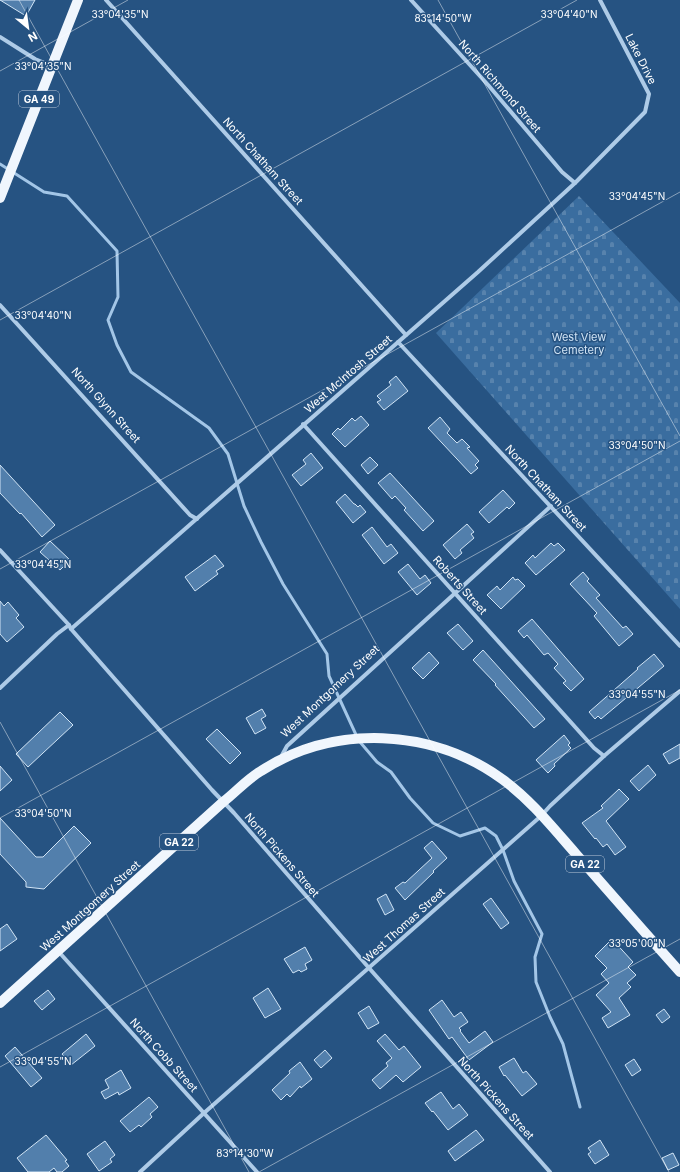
<svg xmlns="http://www.w3.org/2000/svg" width="680" height="1172" font-family="Inter,sans-serif">
  <style>
    .cemetery { fill: url(#cemetery-stones) }
    .lines { fill: none; stroke-linecap: round; stroke-linejoin: round }
    .stream { stroke: #a3c6e7; stroke-width: 3 }
    .building { fill: #527fac; stroke: #d1e4f5 }
    .minor { stroke: #aecbe7; stroke-width: 4 }
    .primary { stroke: #f0f6fd; stroke-width: 10 }
    .ticks { fill: none; stroke: #fff; stroke-width: 1; stroke-opacity: 0.45 }
    .labels { text-anchor: middle; dominant-baseline: central; stroke-width: 3; stroke-linejoin: round; paint-order: stroke }
    .shield { fill: #265382; stroke: #becbda; stroke-width: 1 }
    .shield-label { font-size: 10px; font-weight: bold; fill: #fff }
    .street-label { font-size: 11px; fill: #fff; stroke: #265382 }
    .park-label { font-size: 11px; fill: #d1e4f5; stroke: #265382 }
    .ticks-label { font-size: 10px; text-anchor: middle; fill: #fff; stroke: #265382; stroke-width: 3; stroke-linejoin: round; paint-order: stroke }
  </style>
  <defs>
    <pattern id="cemetery-stones" width="16" height="16" patternUnits="userSpaceOnUse"><rect width="16" height="16" fill="#3a6d9f"/><path d="M2 7V4a2 2 0 0 1 4 0v3zM10 15v-3a2 2 0 0 1 4 0v3z" fill="#5883ad"/></pattern>
  </defs>
  <rect width="100%" height="100%" fill="#265382"/>
  <!-- cemetery -->
  <polygon class="cemetery" points="579,196 680,303 680,609 436,333"/>
  <g class="lines">
    <!-- stream -->
    <g class="stream">
      <polyline points="0,164 44,192 67,196 117,251 118,297 108,320 117,345 131,372 209,428 228,454 244,506 261,542 283,584 327,654 329,676 357,737"/>
      <polyline points="360,742 377,762 391,772 410,798 433,823 460,836 485,828 496,836 503,850 514,881 542,934 535,957 536,982 550,1017 563,1044 580,1107"/>
    </g>
  </g>
  <!-- building -->
  <g class="building">
    <polygon points="0,0 35,0 26,16"/>
    <polygon points="396,376 408,391 384,410 377,402 381,400 377,396 391,385 389,382"/>
    <polygon points="361,416 369,425 345,447 332,434 338,428 340,430 352,418 355,421"/>
    <polygon points="440,417 450,429 447,433 457,443 462,439 470,447 467,448 479,461 475,465 478,468 471,474 428,428"/>
    <polygon points="311,453 323,468 301,486 292,475 306,464 303,460"/>
    <polygon points="370,457 378,465 368,474 361,465"/>
    <polygon points="0,465 55,525 42,537 21,513 20,514 0,493"/>
    <polygon points="390,473 434,521 423,531 404,510 406,508 395,496 392,499 378,483"/>
    <polygon points="503,490 515,503 509,509 507,507 489,523 479,512"/>
    <polygon points="345,494 354,504 355,504 358,507 360,505 366,512 353,523 336,502"/>
    <polygon points="467,524 474,532 471,534 474,538 460,550 462,553 455,559 443,545"/>
    <polygon points="372,527 387,547 391,544 398,553 384,564 362,535"/>
    <polygon points="50,541 70,560 60,570 40,552"/>
    <polygon points="551,543 554,546 558,543 565,550 536,575 525,563 533,555 535,558"/>
    <polygon points="215,555 224,566 216,571 218,574 195,591 185,577"/>
    <polygon points="408,564 420,579 425,575 431,583 417,595 398,572"/>
    <polygon points="583,572 589,579 587,581 600,595 596,598 623,628 626,626 633,634 619,646 594,616 597,613 570,584"/>
    <polygon points="513,577 515,580 518,579 525,586 501,609 487,595 497,586 500,590"/>
    <polygon points="0,601 4,606 8,602 19,615 16,618 24,627 7,642 0,634"/>
    <polygon points="532,619 584,679 571,691 563,683 566,681 554,668 558,664 548,653 544,655 527,635 524,638 518,631"/>
    <polygon points="458,624 473,641 463,650 447,633"/>
    <polygon points="483,650 545,719 534,728 495,685 496,684 473,660"/>
    <polygon points="429,652 439,663 423,679 412,668"/>
    <polygon points="654,654 664,666 601,719 598,716 595,719 589,712 638,669 637,668"/>
    <polygon points="262,709 266,716 261,719 266,728 255,734 246,718"/>
    <polygon points="60,712 73,725 28,767 16,754"/>
    <polygon points="217,729 241,753 230,764 206,739"/>
    <polygon points="564,735 570,743 568,745 571,748 554,764 555,766 548,773 536,760"/>
    <polygon points="680,744 680,758 669,764 663,754"/>
    <polygon points="648,765 656,775 639,791 630,781"/>
    <polygon points="0,766 12,780 0,791"/>
    <polygon points="619,789 629,799 606,821 626,847 615,855 607,844 603,847 596,838 595,839 582,823 603,808 601,806"/>
    <polygon points="0,818 36,857 43,857 74,826 91,843 44,889 26,887 26,882 0,854"/>
    <polygon points="432,841 447,858 433,871 434,872 405,900 395,888 403,882 405,883 432,858 424,848"/>
    <polygon points="386,894 394,910 385,915 377,899"/>
    <polygon points="491,898 509,923 501,929 483,904"/>
    <polygon points="7,924 17,939 0,951 0,929"/>
    <polygon points="612,939 633,962 628,967 636,975 627,983 631,987 619,998 630,1015 608,1028 602,1018 611,1012 596,995 609,983 601,974 607,968 595,956"/>
    <polygon points="305,947 312,960 305,964 307,969 301,972 299,970 293,973 284,959"/>
    <polygon points="268,988 281,1009 265,1018 253,998"/>
    <polygon points="48,990 55,999 42,1010 34,1001"/>
    <polygon points="442,1000 454,1017 461,1012 468,1022 459,1028 461,1030 460,1031 469,1043 485,1031 493,1042 469,1060 452,1037 449,1039 429,1010"/>
    <polygon points="369,1006 379,1023 368,1029 358,1013"/>
    <polygon points="664,1009 670,1017 662,1023 656,1015"/>
    <polygon points="86,1034 95,1046 71,1065 62,1054"/>
    <polygon points="385,1034 399,1050 404,1046 421,1067 403,1082 396,1075 380,1089 372,1080 388,1066 386,1063 392,1058 377,1041"/>
    <polygon points="15,1047 42,1078 31,1087 5,1056"/>
    <polygon points="325,1050 332,1058 321,1068 314,1060"/>
    <polygon points="514,1058 523,1073 526,1071 537,1084 522,1096 505,1075 504,1076 499,1067"/>
    <polygon points="634,1059 641,1070 632,1076 625,1065"/>
    <polygon points="300,1062 312,1079 301,1088 300,1086 290,1097 287,1094 281,1100 272,1090 290,1073 289,1071"/>
    <polygon points="121,1070 131,1088 119,1095 118,1092 105,1099 101,1092 109,1088 105,1080"/>
    <polygon points="441,1092 453,1109 459,1104 468,1115 448,1130 433,1111 432,1112 425,1103"/>
    <polygon points="149,1097 158,1107 150,1114 152,1117 141,1127 139,1125 130,1132 120,1121"/>
    <polygon points="476,1130 484,1140 455,1161 448,1151"/>
    <polygon points="46,1135 67,1160 65,1161 69,1166 62,1172 57,1172 54,1168 49,1172 28,1172 17,1158"/>
    <polygon points="600,1140 609,1155 595,1164 588,1154 591,1152 588,1148"/>
    <polygon points="105,1141 115,1155 110,1159 112,1162 99,1171 87,1154"/>
    <polygon points="673,1153 679,1165 668,1170 662,1158"/>
  </g>
  <g class="lines">
    <!-- minor -->
    <g class="minor">
      <polyline points="106,0 406,335"/>
      <polyline points="411,0 489,86 562,172 575,183"/>
      <polyline points="0,37 35,59 52,66"/>
      <polyline points="0,305 190,515 197,519"/>
      <polyline points="398,342 680,646"/>
      <polyline points="303,424 594,748 604,756"/>
      <polyline points="0,550 69,625 71,629 212,790 234,813 369,968 550,1172"/>
      <polyline points="71,629 478,272 575,183 645,112 649,94 600,0"/>
      <polyline points="0,688 57,634 69,625"/>
      <polyline points="281,757 287,746 551,506"/>
      <polyline points="58,951 257,1172"/>
      <polyline points="140,1172 204,1113 541,816 550,806 604,756 680,691"/>
    </g>
    <!-- primary -->
    <g class="primary">
      <polyline points="0,198 78,0"/>
      <path d="M0,1003L223,802C236,792 247,779 261,771C334,724 432,728 502,779C531,800 553,828 576,854C611,894 645,933 680,972"/>
    </g>
  </g>
  <!-- ticks -->
  <path class="ticks" d="M19,0L669,1172M438,0L680,436M0,71L128,0M0,320L577,0M0,569L680,192M0,722L249,1172M0,818L680,441M0,1067L680,690M259,1172L680,939"/>
  <g class="labels">
    <!-- shield labels -->
    <g class="shield">
      <rect x="19" y="91" width="40" height="16" rx="3"/>
      <rect x="160" y="834" width="38" height="16" rx="3"/>
      <rect x="566" y="856" width="38" height="16" rx="3"/>
    </g>
    <g class="shield-label">
      <text x="39" y="99">GA 49</text>
      <text x="179" y="842">GA 22</text>
      <text x="585" y="864">GA 22</text>
    </g>
    <!-- street labels -->
    <g class="street-label">
      <text transform="translate(641 59) rotate(63)">Lake Drive</text>
      <text transform="translate(500 86) rotate(49)">North Richmond Street</text>
      <text transform="translate(263 161) rotate(48)">North Chatham Street</text>
      <text transform="translate(348 374) rotate(-41)">West McIntosh Street</text>
      <text transform="translate(106 405) rotate(48)">North Glynn Street</text>
      <text transform="translate(546 488) rotate(47)">North Chatham Street</text>
      <text transform="translate(460 585) rotate(48)">Roberts Street</text>
      <text transform="translate(330 691) rotate(-43)">West Montgomery Street</text>
      <text transform="translate(282 855) rotate(49)">North Pickens Street</text>
      <text transform="translate(90 906) rotate(-42)">West Montgomery Street</text>
      <text transform="translate(404 925) rotate(-42)">West Thomas Street</text>
      <text transform="translate(164 1055) rotate(48)">North Cobb Street</text>
      <text transform="translate(496 1098) rotate(48)">North Pickens Street</text>
    </g>
    <!-- park labels -->
    <g class="park-label">
      <text x="579" y="337">West View<tspan x="579" dy="13">Cemetery</tspan></text>
    </g>
  </g>
  <g class="ticks-label">
    <text x="120" y="18">33°04'35"N</text>
    <text x="569" y="18">33°04'40"N</text>
    <text x="443" y="22">83°14'50"W</text>
    <text x="43" y="70">33°04'35"N</text>
    <text x="637" y="200">33°04'45"N</text>
    <text x="43" y="319">33°04'40"N</text>
    <text x="637" y="449">33°04'50"N</text>
    <text x="43" y="568">33°04'45"N</text>
    <text x="637" y="698">33°04'55"N</text>
    <text x="43" y="817">33°04'50"N</text>
    <text x="637" y="947">33°05'00"N</text>
    <text x="43" y="1065">33°04'55"N</text>
    <text x="245" y="1157">83°14'30"W</text>
  </g>
  <!-- north arrow -->
  <g transform="translate(28 28) rotate(151)" stroke="#265382" stroke-width="3" paint-order="stroke">
  <path d="M0-3L7 15L0 10L-7 15Z" fill="#ffffff"/>
  <text y="-6" font-size="11" font-weight="bold" text-anchor="middle" fill="#ffffff">N</text>
  </g>
</svg>
